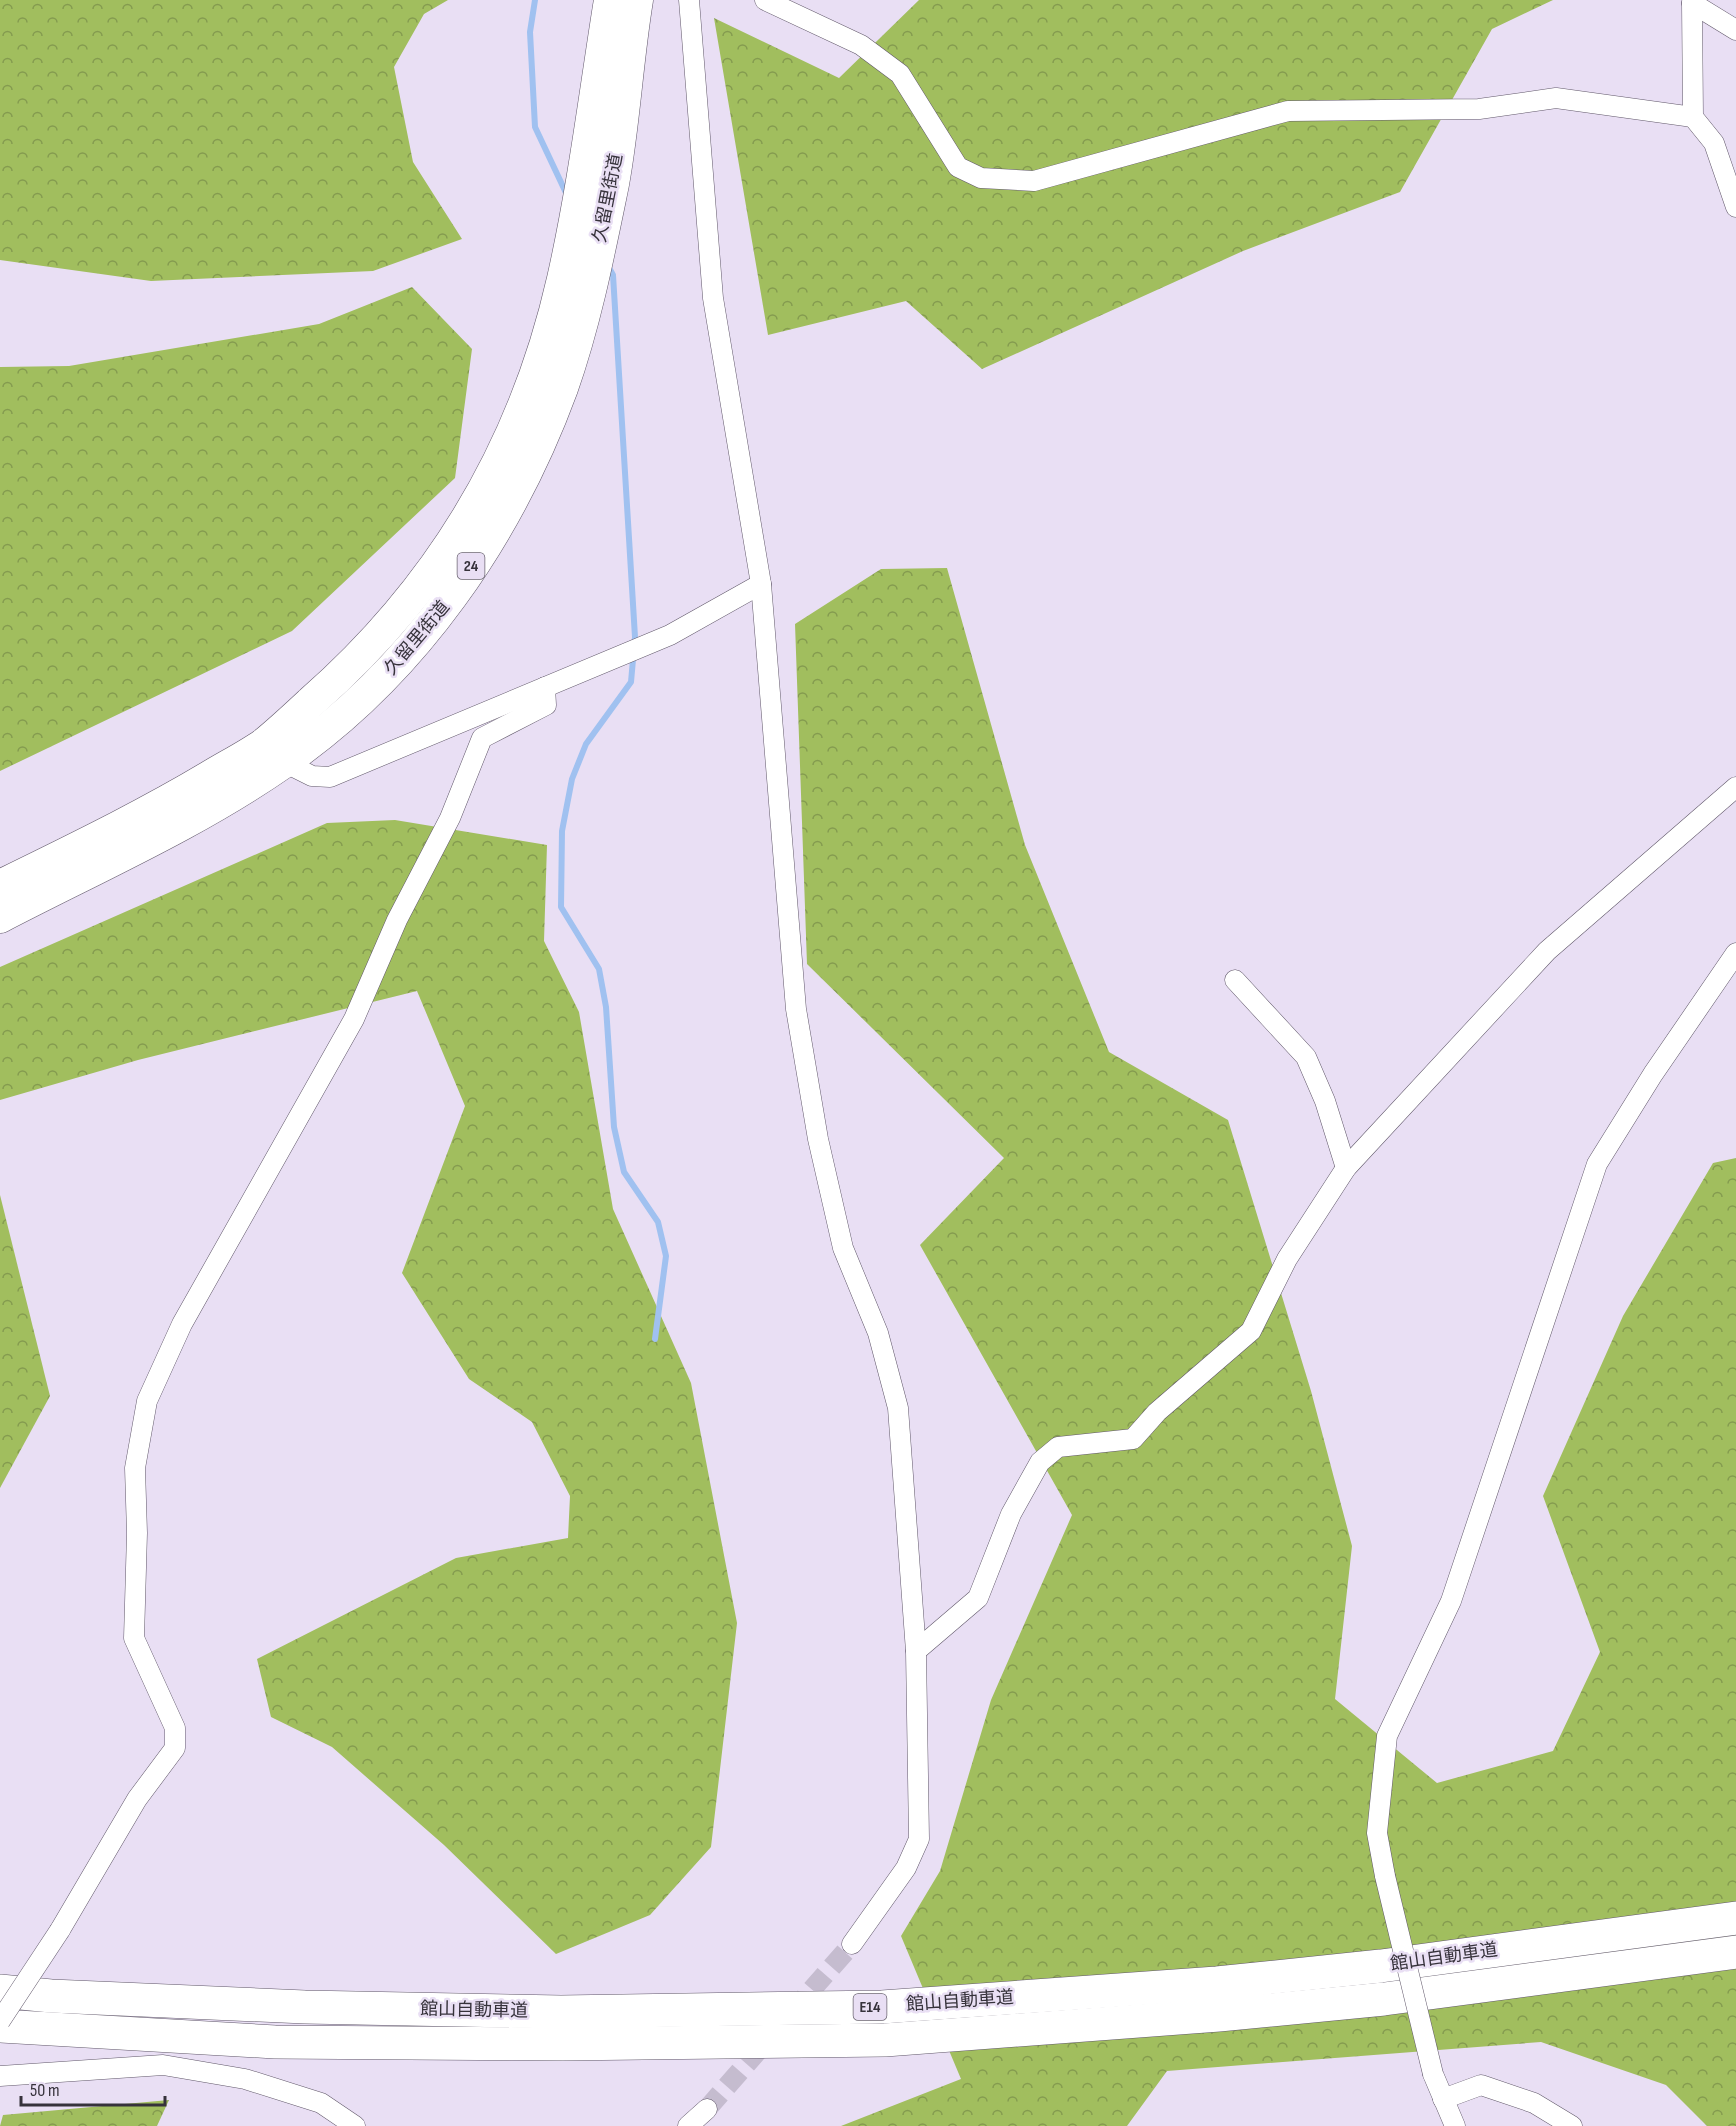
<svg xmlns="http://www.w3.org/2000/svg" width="1736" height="2126" font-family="'Sofia Sans Condensed','Noto Sans JP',sans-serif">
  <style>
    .forest { fill: url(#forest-crowns) }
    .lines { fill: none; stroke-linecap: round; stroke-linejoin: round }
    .stream { stroke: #a0c1f0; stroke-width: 6 }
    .minor-tunnel { stroke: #c5bccf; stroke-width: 20; stroke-dasharray: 20 10; stroke-linecap: butt }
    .minor-casing { stroke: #61586a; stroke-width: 21 }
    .primary-casing { stroke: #61586a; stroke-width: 33 }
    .motorway-casing { stroke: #61586a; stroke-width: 34 }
    .minor { stroke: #fff; stroke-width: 20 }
    .primary { stroke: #fff; stroke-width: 32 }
    .motorway { stroke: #fff; stroke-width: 33 }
    .minor-bridge-casing { stroke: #61586a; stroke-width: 21; stroke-linecap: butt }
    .minor-bridge { stroke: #fff; stroke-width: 20 }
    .labels { text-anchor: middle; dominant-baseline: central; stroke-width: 5; stroke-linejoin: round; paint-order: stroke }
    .shield { fill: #e9dff4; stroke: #6c6672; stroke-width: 1.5 }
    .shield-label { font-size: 16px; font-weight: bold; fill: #36323b }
    .street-label { font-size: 18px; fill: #36323b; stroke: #e9dff4 }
  </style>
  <defs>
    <pattern id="forest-crowns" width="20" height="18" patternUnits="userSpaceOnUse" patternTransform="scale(1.5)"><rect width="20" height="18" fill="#a1be5e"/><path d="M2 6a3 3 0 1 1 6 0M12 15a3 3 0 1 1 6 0" fill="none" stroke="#849b4f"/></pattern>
  </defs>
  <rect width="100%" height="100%" fill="#e9dff4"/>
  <!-- forest -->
  <g class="forest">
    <polygon points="0,0 448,0 424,14 394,67 413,162 462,239 373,271 151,281 0,260"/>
    <polygon points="919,0 1553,0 1492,29 1400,192 1243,251 982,369 906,301 768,335 714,18 839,78"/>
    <polygon points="412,287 472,349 455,478 292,631 0,771 0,367 69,366 319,324"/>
    <polygon points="947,568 1025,845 1109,1052 1228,1120 1311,1391 1352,1546 1335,1699 1437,1783 1553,1751 1600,1652 1543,1496 1623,1316 1713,1163 1736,1158 1736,2126 1707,2126 1666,2085 1541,2042 1167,2071 1127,2126 841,2126 961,2079 901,1936 940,1871 991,1700 1072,1515 920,1245 1004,1158 807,964 795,624 881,569"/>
    <polygon points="395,820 547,845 544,941 579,1012 613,1209 691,1383 737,1623 711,1847 650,1915 556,1954 444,1845 332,1747 271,1717 257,1659 456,1558 568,1538 570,1496 532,1422 469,1379 402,1273 465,1106 417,991 138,1060 0,1100 0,967 327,823"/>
    <polygon points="0,1195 50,1396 0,1488"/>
    <polygon points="169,2100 157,2126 0,2126 3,2115"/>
  </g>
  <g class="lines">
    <!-- stream -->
    <g class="stream">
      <polyline points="535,0 530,32 535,127 567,195"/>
      <polyline points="608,266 613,275 635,637 631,682 586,744 572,779 562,831 561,907 599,969 606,1007 614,1127 624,1172 658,1222 666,1256 655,1339"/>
    </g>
    <!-- minor-tunnel -->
    <g class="minor-tunnel">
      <polyline points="792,2012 852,1944"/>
      <polyline points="707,2109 769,2038"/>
    </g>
    <defs>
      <g id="minor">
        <polyline points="689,0 713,298 761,584 796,1009 818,1139 843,1248 878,1333 898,1408 916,1651 919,1839 906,1868 852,1944"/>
        <polyline points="765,0 861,45 900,74 958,167 981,178 1034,181 1288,111 1479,109 1556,98 1693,117"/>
        <polyline points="1692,3 1693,117 1714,143 1736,207"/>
        <polyline points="1692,3 1736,30"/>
        <polyline points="284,762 312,776 330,777 670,635 761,584"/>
        <polyline points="1235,980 1306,1057 1325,1101 1346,1168"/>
        <polyline points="916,1651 978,1598 1011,1514 1040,1462 1058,1447 1133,1439 1157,1412 1251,1331 1287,1259 1346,1168 1547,951 1736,787"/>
        <polyline points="1385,1876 1377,1833 1387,1736 1451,1601 1597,1164 1653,1074 1736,953"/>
        <polyline points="60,1930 137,1799 175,1748 175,1728 134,1638 137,1533 135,1468 147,1401 182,1324 354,1019 397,920 450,818 482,738 546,705 545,687"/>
        <polyline points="1433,2074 1455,2126"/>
        <polyline points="0,2076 163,2065 245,2079 321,2103 355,2126"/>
        <polyline points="1443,2099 1481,2085 1534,2103 1572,2126"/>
        <polyline points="688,2126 707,2109"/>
      </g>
      <g id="primary">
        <path d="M0,886C71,851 142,817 209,777C227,766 247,756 264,744C280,731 296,716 311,702C441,588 525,447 563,279C584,186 595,93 610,0"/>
        <path d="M0,917C96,867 195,824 284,762C414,672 508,535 562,388C585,323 599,252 613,184C624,124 627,61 637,0"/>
      </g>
      <g id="motorway">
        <polyline points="0,1991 51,1996 305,2007 561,2012 882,2007 1217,1983 1381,1966 1736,1918"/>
        <polyline points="0,2026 275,2042 563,2044 885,2040 1219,2015 1384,1999 1736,1952"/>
      </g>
    </defs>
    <!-- minor casing -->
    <use href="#minor" class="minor-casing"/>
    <!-- primary casing -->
    <use href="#primary" class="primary-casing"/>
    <!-- motorway casing -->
    <use href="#motorway" class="motorway-casing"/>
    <!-- minor -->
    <use href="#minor" class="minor"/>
    <!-- primary -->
    <use href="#primary" class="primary"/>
    <!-- motorway -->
    <use href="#motorway" class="motorway"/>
    <defs>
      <g id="minor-bridge">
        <polyline points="1385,1876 1433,2074"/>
        <polyline points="0,2021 60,1930"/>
      </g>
    </defs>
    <!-- minor-bridge casing -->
    <use href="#minor-bridge" class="minor-bridge-casing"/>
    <!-- minor-bridge -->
    <use href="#minor-bridge" class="minor-bridge"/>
  </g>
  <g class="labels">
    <!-- shield labels -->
    <g class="shield">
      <rect x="457.5" y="553" width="27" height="26" rx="4.5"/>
      <rect x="853.5" y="1994" width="33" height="26" rx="4.5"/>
    </g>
    <g class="shield-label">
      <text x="471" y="566">24</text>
      <text x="870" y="2007">E14</text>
    </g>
    <!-- street labels -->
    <g class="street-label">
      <text transform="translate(608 198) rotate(-79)">久留里街道</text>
      <text transform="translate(417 638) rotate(-50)">久留里街道</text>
      <text transform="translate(1444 1957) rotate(-8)">館山自動車道</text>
      <text transform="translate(960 2001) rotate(-4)">館山自動車道</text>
      <text transform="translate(474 2010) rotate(1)">館山自動車道</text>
    </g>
  </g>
  <!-- scale -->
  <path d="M21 2096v9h144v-9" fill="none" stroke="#36323b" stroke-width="3"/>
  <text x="30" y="2096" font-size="18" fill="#36323b" stroke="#e9dff4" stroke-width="4.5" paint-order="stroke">50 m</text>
</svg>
